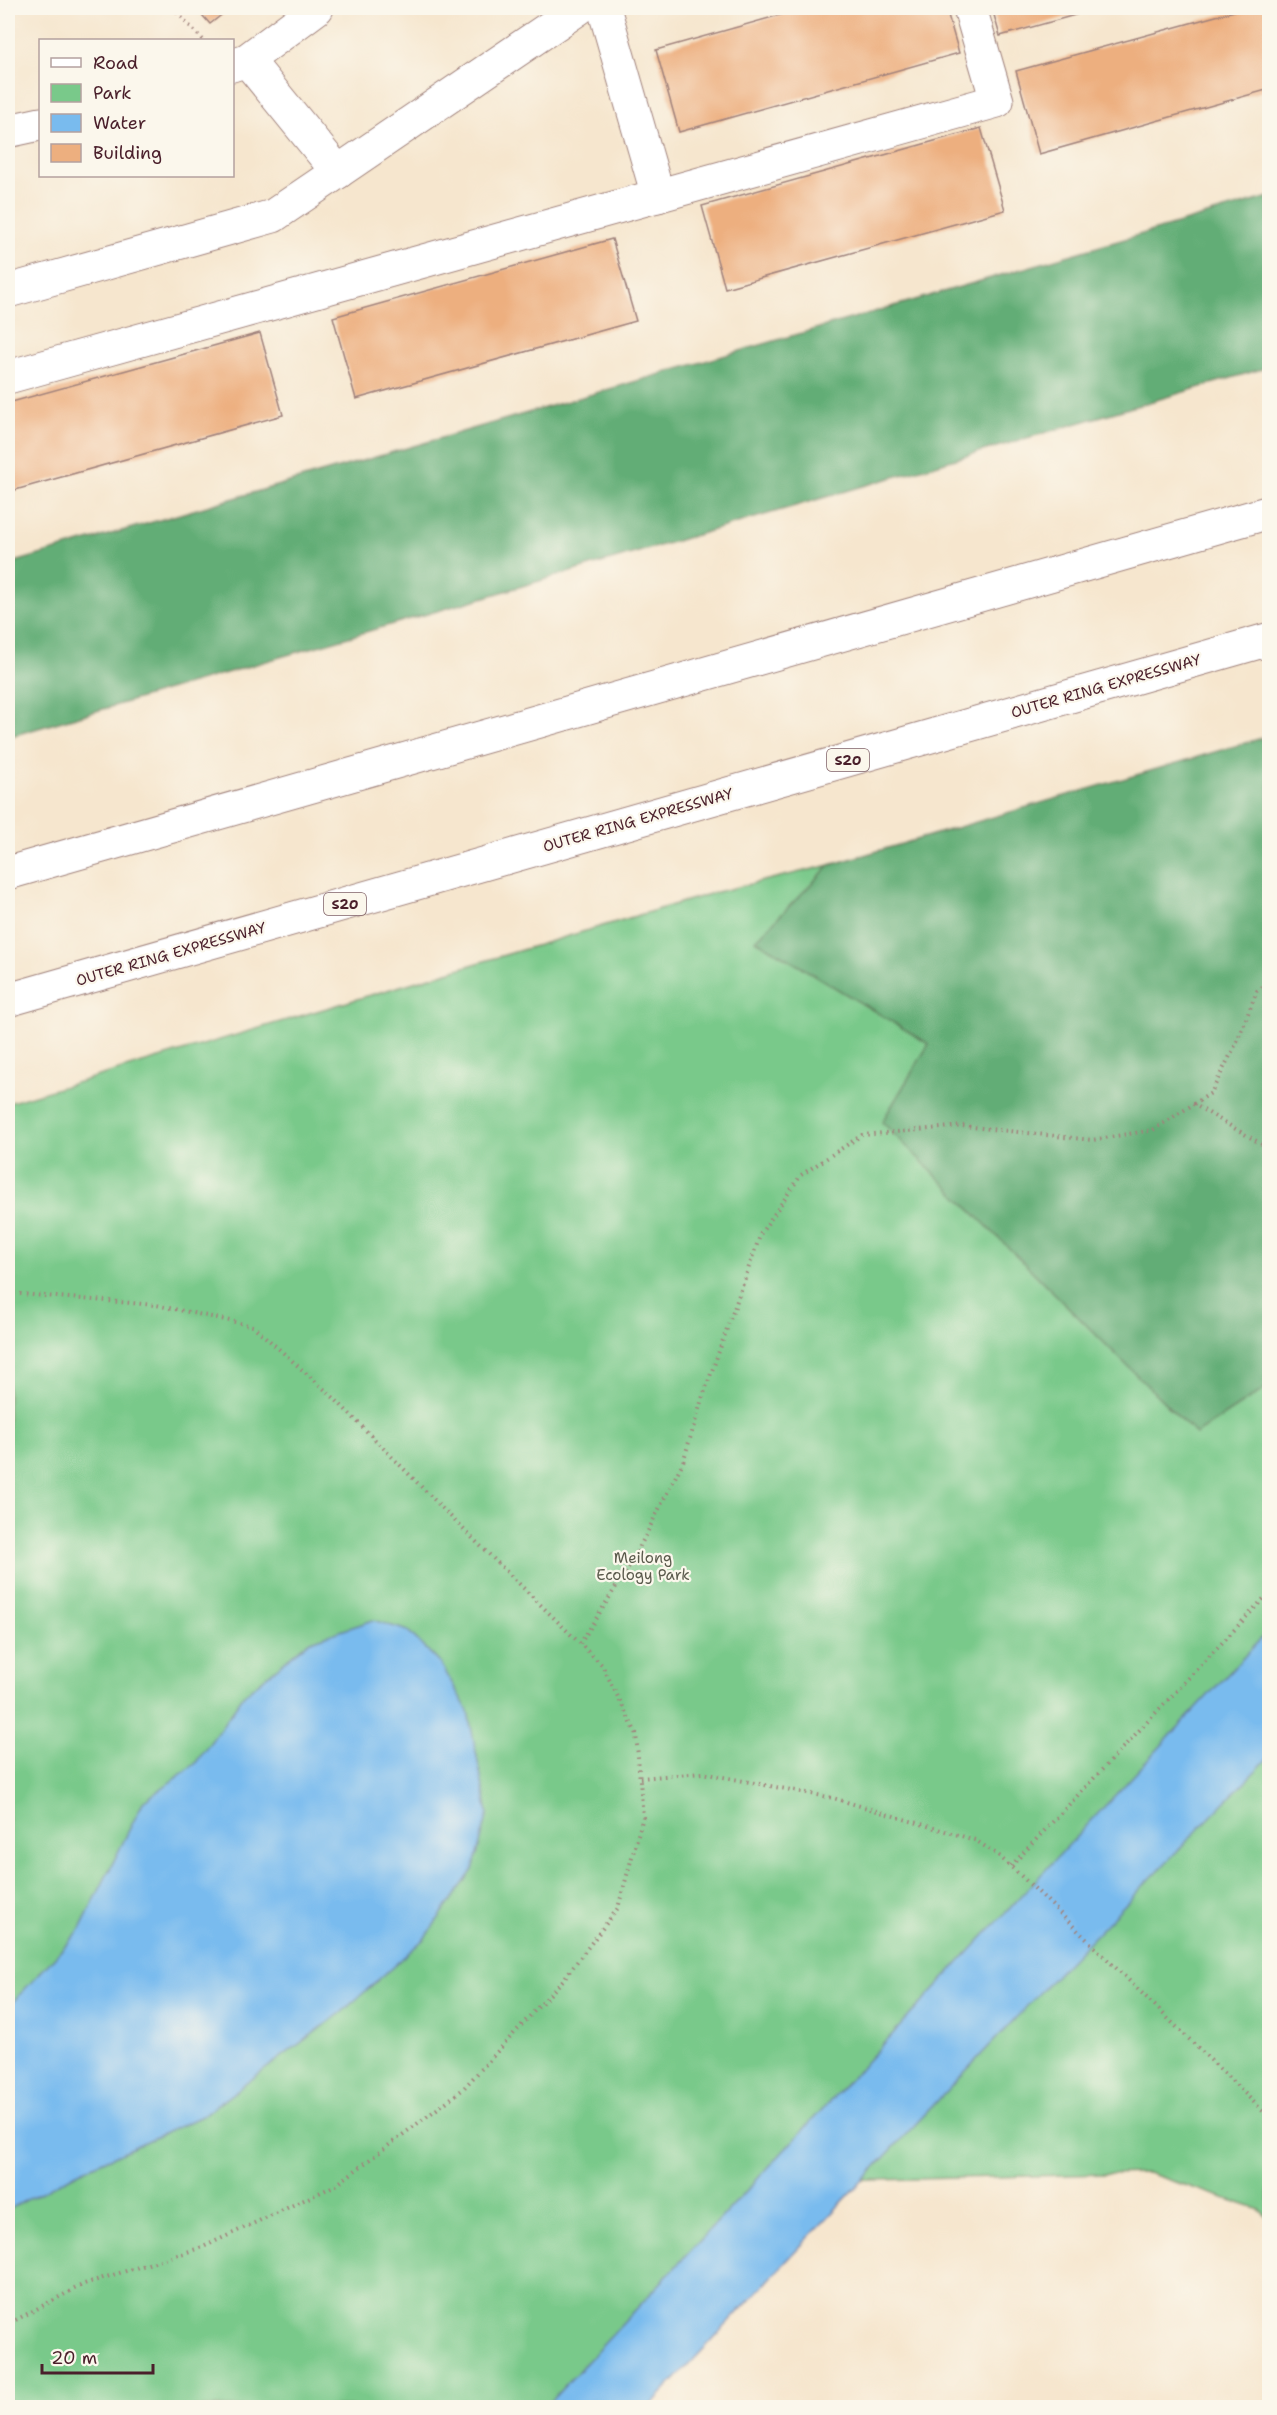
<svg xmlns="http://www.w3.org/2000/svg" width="1277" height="2415" font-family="'Shantell Sans',sans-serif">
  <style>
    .green { fill: #79c98a; stroke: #62745a; stroke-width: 1.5 }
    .forest { fill: #62ad76; stroke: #566650; stroke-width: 1.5 }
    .water { fill: #79bbee; stroke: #626d8c; stroke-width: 1.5 }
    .building { fill: #edaf7f }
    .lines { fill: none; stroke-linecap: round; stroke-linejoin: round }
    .minor-casing { stroke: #a0827c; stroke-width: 35 }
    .highway-casing { stroke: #a0827c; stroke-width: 35 }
    .path { stroke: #a0827c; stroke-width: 4; stroke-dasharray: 1.5 4.5; stroke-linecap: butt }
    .minor { stroke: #fff; stroke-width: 33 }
    .highway { stroke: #fff; stroke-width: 33 }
    .labels { text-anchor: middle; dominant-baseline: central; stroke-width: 4.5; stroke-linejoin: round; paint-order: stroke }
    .shield { fill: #fbf7ec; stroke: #7f6065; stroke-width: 1.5 }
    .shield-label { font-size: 14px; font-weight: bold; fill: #4a1f2b }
    .street-label { font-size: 15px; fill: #4a1f2b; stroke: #fbf7ec }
    .park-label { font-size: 15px; fill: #5a5a4c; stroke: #fbf7ec }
  </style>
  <rect width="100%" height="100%" fill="#fbf7ec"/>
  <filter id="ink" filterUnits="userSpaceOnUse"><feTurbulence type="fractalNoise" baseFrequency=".0167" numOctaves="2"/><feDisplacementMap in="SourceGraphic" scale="12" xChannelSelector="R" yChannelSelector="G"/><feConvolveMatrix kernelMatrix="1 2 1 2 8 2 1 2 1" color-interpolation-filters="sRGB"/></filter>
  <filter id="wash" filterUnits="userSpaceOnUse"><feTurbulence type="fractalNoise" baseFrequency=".008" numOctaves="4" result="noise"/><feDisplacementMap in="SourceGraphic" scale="24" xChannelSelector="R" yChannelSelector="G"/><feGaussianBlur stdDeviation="1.35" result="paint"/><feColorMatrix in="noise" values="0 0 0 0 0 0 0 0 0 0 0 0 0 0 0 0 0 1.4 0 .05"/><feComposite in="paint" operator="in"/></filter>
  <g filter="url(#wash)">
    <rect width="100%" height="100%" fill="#f6e6ce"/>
    <!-- green -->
    <polygon class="green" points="1269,741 1269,2219 1260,2210 1148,2173 756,2183 554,2407 8,2408 8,1103 713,893 830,865"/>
    <!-- forest -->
    <g class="forest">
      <polygon points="1269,197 1269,367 8,737 8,564"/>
      <polygon points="1269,736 1269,1386 1196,1434 882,1122 929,1044 756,940 830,865"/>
    </g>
    <!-- water -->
    <g class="water">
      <polygon points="373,1620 408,1631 441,1664 468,1711 488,1813 473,1870 424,1939 341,2013 202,2116 77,2173 8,2210 8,2007 79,1931 143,1802 195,1764 244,1695 308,1642"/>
      <polygon points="1269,1630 1269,1757 1061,1970 649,2407 545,2407"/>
    </g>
    <g id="blocks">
      <!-- building -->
      <g class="building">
        <polygon points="196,8 230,8 210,24"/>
        <polygon points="805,8 946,8 959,53 679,132 656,50"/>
        <polygon points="992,8 1100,8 1000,36"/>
        <polygon points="1245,8 1270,8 1270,89 1039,154 1016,71"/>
        <polygon points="981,128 1005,210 725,288 702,206"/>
        <polygon points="612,239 636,321 356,399 333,317"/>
        <polygon points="260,333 283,415 8,492 8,403"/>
      </g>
    </g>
  </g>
  <g filter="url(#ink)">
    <use href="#blocks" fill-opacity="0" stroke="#a0827c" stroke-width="1.5"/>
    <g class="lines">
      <defs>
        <g id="minor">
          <polyline points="604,8 658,196"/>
          <polyline points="247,60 338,172"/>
          <polyline points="232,65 247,60 317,8"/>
          <polyline points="8,131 40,124"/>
          <polyline points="8,291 273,216 579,8"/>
          <polyline points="8,377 997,101 970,8"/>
        </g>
        <g id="highway">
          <polyline points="8,873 1270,512"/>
          <polyline points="8,1000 1270,639"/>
        </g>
      </defs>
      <!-- minor casing -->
      <use href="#minor" class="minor-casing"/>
      <!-- highway casing -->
      <use href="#highway" class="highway-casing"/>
      <!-- path -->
      <g class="path">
        <polyline points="173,8 203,40"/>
        <polyline points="1193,1104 1270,1149"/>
        <polyline points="8,1293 156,1305 253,1326 333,1397 456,1522 602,1665 636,1733 643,1817 618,1908 563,1980 462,2090 336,2185 203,2247 84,2284 8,2324"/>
        <polyline points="580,1644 633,1560 683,1462 702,1399 761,1233 801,1175 862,1135 963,1126 1092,1140 1153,1130 1211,1093 1236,1044 1257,991 1270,981"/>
        <polyline points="640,1778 702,1773 833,1798 975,1840 998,1855 1032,1886 1270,2118"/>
        <polyline points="1011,1866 1270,1592"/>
      </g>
      <!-- minor -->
      <use href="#minor" class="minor"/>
      <!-- highway -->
      <use href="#highway" class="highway"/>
    </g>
  </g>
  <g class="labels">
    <!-- shield labels -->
    <g class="shield">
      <rect x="827" y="749" width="42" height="22" rx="4.5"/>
      <rect x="324" y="893" width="42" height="22" rx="4.5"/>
    </g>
    <g class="shield-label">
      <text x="848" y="760">S20</text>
      <text x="345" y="904">S20</text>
    </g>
    <!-- street labels -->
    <g class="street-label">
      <text transform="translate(1106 686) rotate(-16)">OUTER RING EXPRESSWAY</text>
      <text transform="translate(638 820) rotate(-16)">OUTER RING EXPRESSWAY</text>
      <text transform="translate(171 954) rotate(-16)">OUTER RING EXPRESSWAY</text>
    </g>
    <!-- park labels -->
    <g class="park-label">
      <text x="643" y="1558">Meilong<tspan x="643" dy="17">Ecology Park</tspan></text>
    </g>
  </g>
  <!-- margin -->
  <rect width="1277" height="2415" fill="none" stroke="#fbf7ec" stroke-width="30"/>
  <!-- legend -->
  <rect x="39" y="39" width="195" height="138" fill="#fbf7ec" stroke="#b4a19f" stroke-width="1.5"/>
  <rect x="51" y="58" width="30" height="9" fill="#ffffff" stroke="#b4a19f" stroke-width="1.5"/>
  <text x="93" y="69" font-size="18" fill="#4a1f2b">Road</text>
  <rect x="51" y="84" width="30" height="18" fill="#79c98a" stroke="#b4a19f" stroke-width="1.5"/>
  <text x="93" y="99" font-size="18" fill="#4a1f2b">Park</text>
  <rect x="51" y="114" width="30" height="18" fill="#79bbee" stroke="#b4a19f" stroke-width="1.5"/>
  <text x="93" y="129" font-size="18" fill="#4a1f2b">Water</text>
  <rect x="51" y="144" width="30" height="18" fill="#edaf7f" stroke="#b4a19f" stroke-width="1.5"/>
  <text x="93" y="159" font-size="18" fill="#4a1f2b">Building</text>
  <!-- scale -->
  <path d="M42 2364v9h111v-9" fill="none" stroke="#4a1f2b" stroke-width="3"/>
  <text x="51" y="2364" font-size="18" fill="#4a1f2b" stroke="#fbf7ec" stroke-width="4.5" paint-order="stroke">20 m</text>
</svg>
